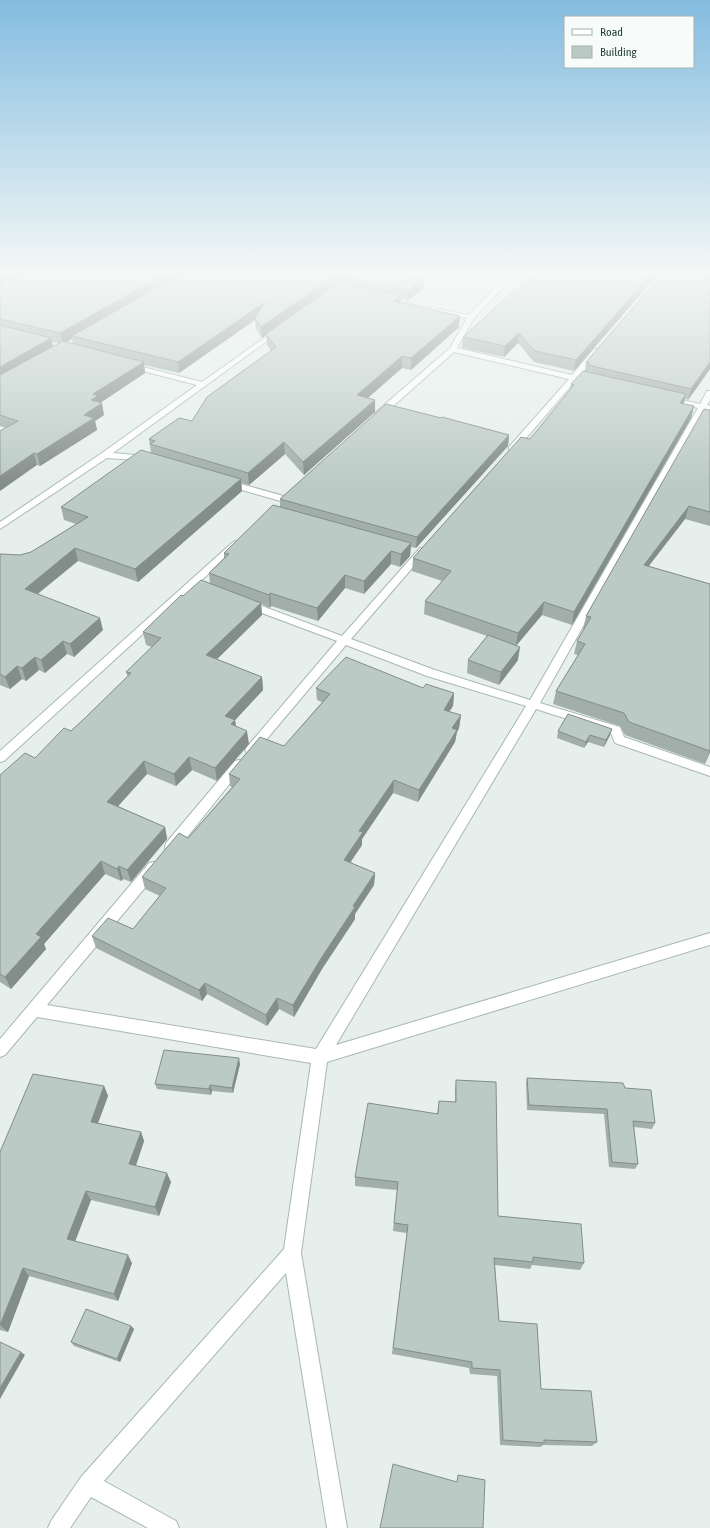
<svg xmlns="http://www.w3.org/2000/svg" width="710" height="1528" font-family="'Asap Condensed',sans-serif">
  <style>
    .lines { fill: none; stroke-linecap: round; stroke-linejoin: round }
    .street-casing { stroke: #a8b8b2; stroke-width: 2 }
    .street { fill: #fff; fill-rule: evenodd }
    .wall { fill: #a1aea9; fill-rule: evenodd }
    .shaded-wall { fill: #838d89 }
    .building { fill: #bbcac4; stroke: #838d89 }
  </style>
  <rect width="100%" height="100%" fill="#e6efeb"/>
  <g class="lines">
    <defs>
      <g id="street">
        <polygon points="511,272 518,272 474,318 457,348 572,375 594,349 600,349 600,353 579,376 583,377 583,381 576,380 515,451 509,451 509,447 569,379 454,352 381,417 375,417 375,413 450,348 467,318 390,303 387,301 388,300 469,315"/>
        <polygon points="277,329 282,330 113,453 146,456 150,459 149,461 107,458 0,529 0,522 102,453 197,385 127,367 127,363 202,382"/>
        <polygon points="707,391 710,391 710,400 707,405 710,406 710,410 705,409 540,703 620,727 624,737 710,767 710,776 615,743 611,733 536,709 336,1045 710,933 710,945 327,1062 301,1253 347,1528 327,1528 286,1273 104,1481 176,1521 179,1528 148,1528 91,1497 70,1528 48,1528 51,1521 81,1477 284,1249 311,1063 37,1017 5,1055 0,1057 0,1039 149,863 154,862 159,863 161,867 159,871 47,1005 316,1049 526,706 427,676 346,645 255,753 247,753 245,750 247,747 337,641 243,606 242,604 243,602 251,602 342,636 420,548 426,548 426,552 351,639 435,670 530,700 698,408 664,399 668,397 700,404"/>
        <polygon points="227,480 287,497 288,499 284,502 224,485 224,481"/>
        <polygon points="236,541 239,542 239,546 4,761 0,762 0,751 233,542"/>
        <polygon points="239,760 243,761 245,764 243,767 176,851 171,852 166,851 165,847 166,843 235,761"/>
      </g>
    </defs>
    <!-- street casing -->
    <use href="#street" class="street-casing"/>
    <!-- street -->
    <use href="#street" class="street"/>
  </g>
  <!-- wall -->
  <g class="wall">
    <path d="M0,272H397L424,288L407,301L401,299L400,303L459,327L411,370L402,368L368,398L375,412L304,475L285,454L249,485L241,483L242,491L138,582L78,561L38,594L103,630L74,657L67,654L45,673L39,670L26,681L22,679L10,689L0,685V554L20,555L31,552L76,524L64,520L61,507L151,453L149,439L192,421L271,351L267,345L266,335L262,338L256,329L255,320L179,373L144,365L145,373L100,403L104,415L95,421L97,430L40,466L37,465L6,428L0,426ZM346,279V284L340,283ZM72,339L73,344L66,342ZM52,342L59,343L53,346Z"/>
    <polygon points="660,272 574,371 534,362 518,343 504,357 462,348 463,337"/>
    <polygon points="710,272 710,369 688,400 685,399 684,404 694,406 691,418 572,625 542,615 516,645 518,660 499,685 467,673 468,660 487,636 424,614 425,601 442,581 412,571 413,558 530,439 570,390 571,384 585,371 586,362"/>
    <polygon points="710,410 710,526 685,519 649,566 710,584 710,752 705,764 625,735 620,726 553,704 556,691 578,655 574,654 577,641 584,629 583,629 586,616"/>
    <polygon points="441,418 509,435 508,446 416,548 411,547 410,556 400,567 391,564 364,594 345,588 318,621 271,606 270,608 261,604 262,615 217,659 262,677 263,690 235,720 236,726 249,744 217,781 192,770 176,786 147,774 118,806 165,827 167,839 131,882 123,879 121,881 105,874 44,944 46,949 11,989 0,982 0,775 35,758 71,731 86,717 128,677 126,672 152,647 146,645 143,632 183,596 210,584 209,573 224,558 224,553 280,507 280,499"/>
    <polygon points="316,688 423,688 454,693 453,706 449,712 461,715 459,728 457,732 455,742 418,802 393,793 362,839 362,845 350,862 375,873 374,885 355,914 355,919 322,969 294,1017 279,1009 267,1026 207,994 202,1001 96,948 92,936 133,929 160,896 145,889 142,877 188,838 232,787 230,786 229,774 284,746 322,702 317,700"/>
    <polygon points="612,729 610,735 604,747 588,742 584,748 557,738 558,731"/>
    <polygon points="240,1064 233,1093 212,1091 211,1095 157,1089 155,1084"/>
    <polygon points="527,1078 625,1088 655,1123 652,1129 634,1127 638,1164 635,1169 609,1167 604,1114 527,1110 526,1083"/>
    <polygon points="456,1080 498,1216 584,1263 580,1270 532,1265 530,1269 495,1265 499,1321 541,1389 597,1442 592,1446 543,1445 541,1447 500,1445 497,1376 470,1374 469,1368 392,1354 407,1233 393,1231 397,1190 355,1186 355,1177 437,1114 439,1101 455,1102 455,1089"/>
    <polygon points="104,1086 108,1096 98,1123 141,1132 144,1141 136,1166 171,1182 159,1216 91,1200 75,1241 132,1263 118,1301 29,1276 8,1332 0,1330 0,1152"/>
    <polygon points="131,1326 134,1329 120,1362 74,1346 71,1342"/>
  </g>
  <!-- shaded-wall -->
  <g class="shaded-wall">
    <polygon points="11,272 34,272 0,289 0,277"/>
    <polygon points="169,272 189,272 72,336 72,339 63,344 60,333"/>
    <polygon points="340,272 354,272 346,278 346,279 267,335 266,334 266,335 262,338 261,327"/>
    <polygon points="653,272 660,272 574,371 576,360"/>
    <polygon points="424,278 424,288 407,301 408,290"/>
    <polygon points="401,295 400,306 393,301"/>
    <polygon points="265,302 255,318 255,320 179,373 178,362"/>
    <polygon points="460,316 459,327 411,370 411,358"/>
    <polygon points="519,333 518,343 504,357 505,346"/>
    <polygon points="51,338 54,350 0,380 0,367"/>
    <polygon points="402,356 402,368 357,407 357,395"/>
    <polygon points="144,362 145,373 100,403 102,403 104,415 95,421 97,430 40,466 37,454 84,415 93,394"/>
    <polygon points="710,362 710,369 688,400 691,389"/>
    <polygon points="686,394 683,406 680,403"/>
    <polygon points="375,400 375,412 304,475 303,462"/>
    <polygon points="694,406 691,418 572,625 574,612"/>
    <polygon points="509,435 508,446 416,548 417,537"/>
    <polygon points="284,442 285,454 249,485 248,473"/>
    <polygon points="34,453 37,465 0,491 0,476"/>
    <polygon points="241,479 242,491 138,582 135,569"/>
    <polygon points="689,506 685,519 640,577 644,565"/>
    <polygon points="411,543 410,556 400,567 401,554"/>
    <polygon points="75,548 78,561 28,601 25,589"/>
    <polygon points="391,551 391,564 364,594 364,581"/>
    <polygon points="345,575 345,588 318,621 317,608"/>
    <polygon points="270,593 271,606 270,608 269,595"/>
    <polygon points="544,602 542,615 516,646 518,633"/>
    <polygon points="261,603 262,615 208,668 206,655"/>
    <polygon points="100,618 103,630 74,657 70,644"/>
    <polygon points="63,641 67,654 45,673 41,660"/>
    <polygon points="520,647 518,660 499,685 501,672"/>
    <polygon points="35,657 39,670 26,681 22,668"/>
    <polygon points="17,666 22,679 10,689 5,677"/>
    <polygon points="262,677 263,690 227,729 225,716"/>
    <polygon points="454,693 453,706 442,722 444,710"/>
    <polygon points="461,715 459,728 457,732 455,742 418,802 419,790 452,728"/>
    <polygon points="235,720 237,733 231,724"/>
    <polygon points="612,729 610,735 604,747 606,740"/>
    <polygon points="247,731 249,744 217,781 215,768"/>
    <polygon points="590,735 588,742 584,748 586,742"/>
    <polygon points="710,750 710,752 705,764"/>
    <polygon points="189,757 192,770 176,786 174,774"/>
    <polygon points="144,761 147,774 111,814 107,802"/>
    <polygon points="394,780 393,793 362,839 362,845 344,872 344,860 359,831"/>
    <polygon points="165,827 167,839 131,882 127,870"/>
    <polygon points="101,861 105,874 44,944 46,949 11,989 5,977 36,934"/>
    <polygon points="119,866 123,879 121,881 117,869"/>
    <polygon points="375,873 374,885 355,914 355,919 322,969 294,1017 293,1005 353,906"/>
    <polygon points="205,983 207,994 202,1001 199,990"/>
    <polygon points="277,998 279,1009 267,1026 266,1015"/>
    <polygon points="239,1058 240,1064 233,1093 232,1088"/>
    <polygon points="210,1085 212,1091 211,1095 209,1089"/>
    <polygon points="104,1086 108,1096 95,1131 91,1122"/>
    <polygon points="141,1132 144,1141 133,1173 129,1164"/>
    <polygon points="167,1173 171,1182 159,1216 155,1207"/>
    <polygon points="86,1191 91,1200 73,1247 67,1239"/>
    <polygon points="128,1255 132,1263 118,1301 114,1294"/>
    <polygon points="23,1268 29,1276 8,1332 0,1325"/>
    <polygon points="131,1326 134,1329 120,1362 117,1359"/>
    <polygon points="21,1352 25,1355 0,1399 0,1388"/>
  </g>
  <!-- building -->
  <g class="building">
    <polygon points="0,272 11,272 0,277"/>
    <polygon points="26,272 169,272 60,333 0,319 0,285"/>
    <polygon points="184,272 340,272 261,327 255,318 265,302 178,362 72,336"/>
    <polygon points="353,272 397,272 424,278 408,290 346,278"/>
    <polygon points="535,272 653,272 576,360 535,351 519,333 505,346 463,337"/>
    <polygon points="664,272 710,272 710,362 691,389 588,365 590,363 586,362"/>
    <polygon points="338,283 401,295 393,301 460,316 411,358 402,356 357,395 375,400 303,462 284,442 248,473 150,444 155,441 149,439 179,418 192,421 207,397 276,347 266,334"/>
    <polygon points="0,325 51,338 0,367"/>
    <polygon points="63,341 144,362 93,394 98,396 91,400 102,403 84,415 94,418 37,454 34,453 0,476 0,431 18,421 0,415 0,375"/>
    <polygon points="583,371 686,394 680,403 694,406 574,612 544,602 518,633 425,601 451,571 413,558 521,437 530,439 574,385 571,384"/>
    <polygon points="386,404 441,418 442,417 509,435 417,537 280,499"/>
    <polygon points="704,409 710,410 710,512 689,506 644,565 710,584 710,751 629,722 624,713 556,691 585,644 577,641 591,617 586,616"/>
    <polygon points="141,450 241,479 135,569 75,548 25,589 100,618 70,644 63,641 41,660 35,657 22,668 17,666 5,677 0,674 0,554 1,554 20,555 31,552 88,517 61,507"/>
    <polygon points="273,505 411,543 401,554 391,551 364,581 345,575 317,608 270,593 269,595 209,573 229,554 224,553"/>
    <polygon points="201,580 261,603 206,655 262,677 225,716 235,720 231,724 247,731 215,768 189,757 174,774 144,761 107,802 165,827 127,870 119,866 117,869 101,861 36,934 41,937 5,977 0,974 0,775 25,753 35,758 64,728 71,731 86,717 131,673 126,672 161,638 143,632 181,595 183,596"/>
    <polygon points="488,635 520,647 501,672 468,660"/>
    <polygon points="346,657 423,688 426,684 454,693 444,710 461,715 452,728 457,730 419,790 394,780 359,831 363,832 344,860 375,873 353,906 355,907 322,957 293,1005 277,998 266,1015 205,983 199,990 92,936 108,918 133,929 166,888 142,877 179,833 188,838 240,779 229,774 260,737 284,746 330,694 316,688"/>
    <polygon points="568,714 612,729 606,740 590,735 586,742 558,731"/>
    <polygon points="164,1050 239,1058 232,1088 210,1085 209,1089 155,1084"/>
    <polygon points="33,1074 104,1086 91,1122 141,1132 129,1164 167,1173 155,1207 86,1191 67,1239 128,1255 114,1294 23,1268 0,1325 0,1152"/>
    <polygon points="527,1078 623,1083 625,1088 651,1090 655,1123 633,1121 638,1164 612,1162 607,1109 529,1105"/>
    <polygon points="456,1080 496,1082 498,1216 581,1224 584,1263 533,1257 533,1262 494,1258 499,1321 537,1324 541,1389 591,1391 597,1442 544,1440 544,1443 503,1440 500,1370 472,1368 472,1362 393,1348 408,1225 394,1223 398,1182 355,1177 368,1103 438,1114 439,1101 456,1102"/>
    <polygon points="86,1309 131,1326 117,1359 71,1342"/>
    <polygon points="0,1342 21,1352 0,1388"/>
    <polygon points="393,1464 457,1482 458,1475 485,1480 483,1528 380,1528"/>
  </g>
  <!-- sky -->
  <linearGradient id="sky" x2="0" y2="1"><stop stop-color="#84bce0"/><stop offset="0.56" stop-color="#f4f8f6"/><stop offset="1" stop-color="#f4f8f6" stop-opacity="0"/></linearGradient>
  <rect width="710" height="486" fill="url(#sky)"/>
  <!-- legend -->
  <rect x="564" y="16" width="130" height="52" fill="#f7fbf9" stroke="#a3b1ad"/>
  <rect x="572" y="29" width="20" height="6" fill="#ffffff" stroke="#a3b1ad"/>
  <text x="600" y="36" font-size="12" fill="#24423a">Road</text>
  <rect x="572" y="46" width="20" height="12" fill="#bbcac4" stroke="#a3b1ad"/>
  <text x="600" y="56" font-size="12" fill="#24423a">Building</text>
</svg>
